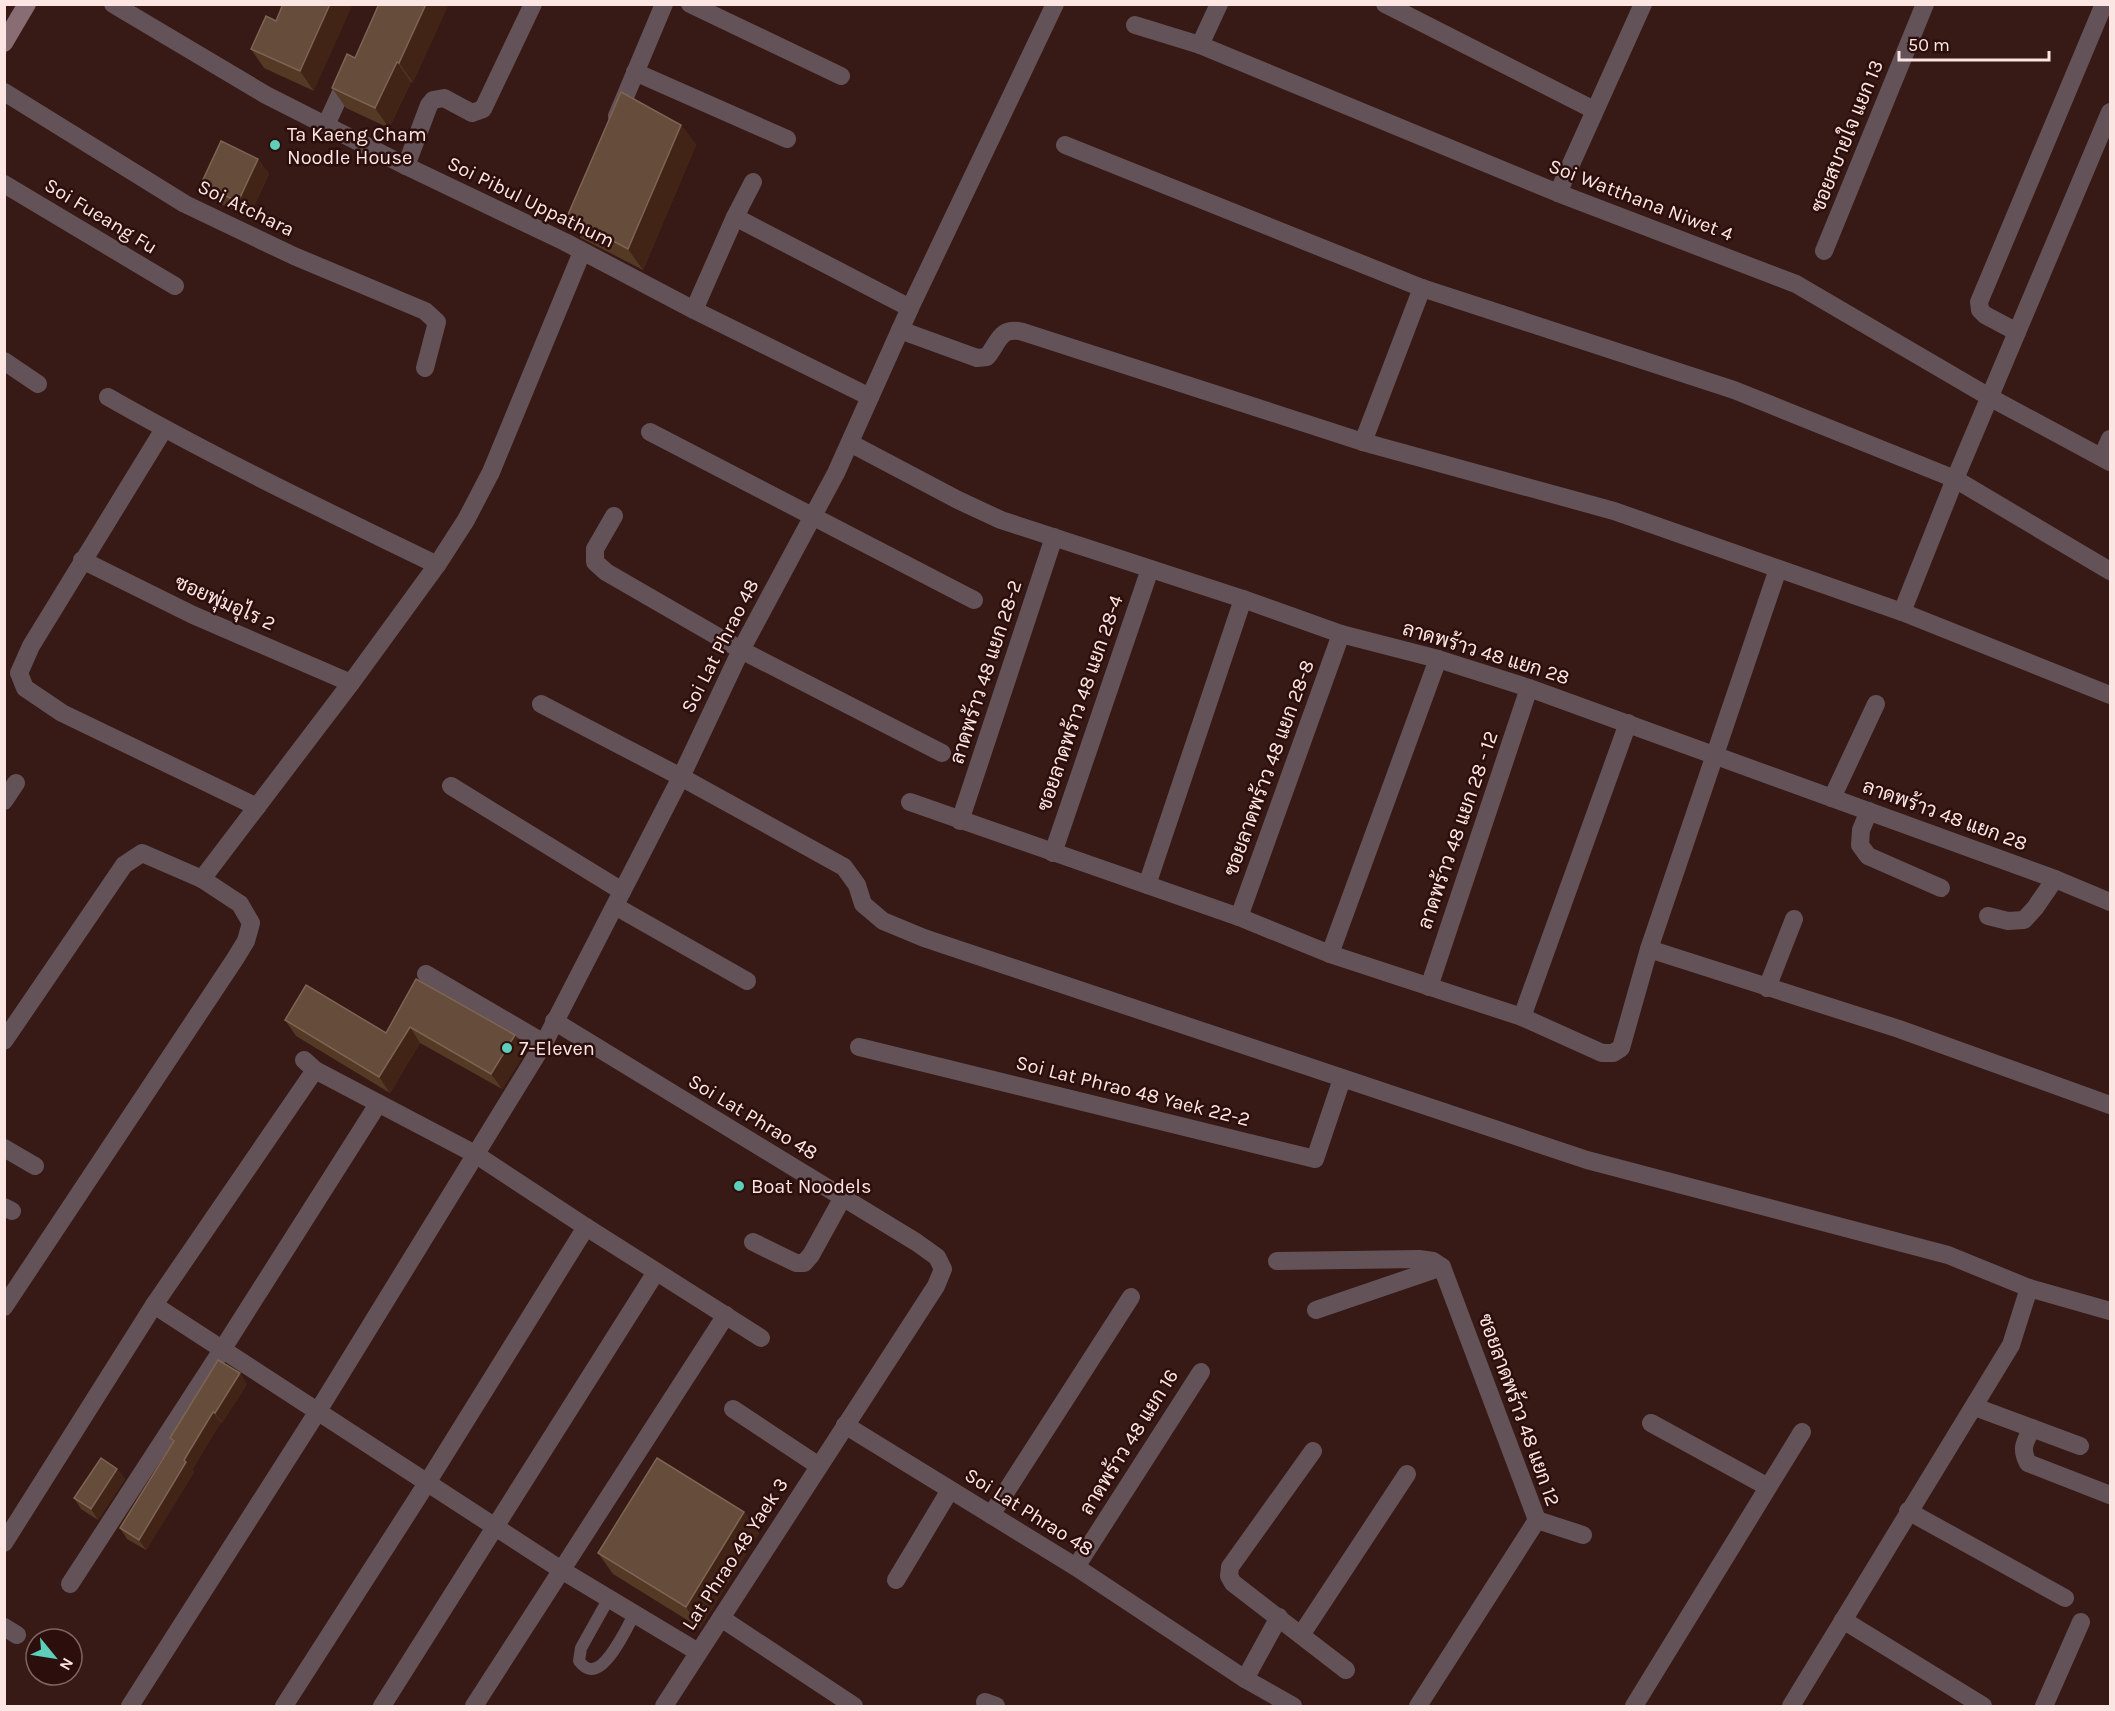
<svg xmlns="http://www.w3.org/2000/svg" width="2115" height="1711" font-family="Karla,Sarabun,sans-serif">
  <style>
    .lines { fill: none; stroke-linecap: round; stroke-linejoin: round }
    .lane { stroke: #635358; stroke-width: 12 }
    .street { stroke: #635358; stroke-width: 18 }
    .secondary { stroke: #886d75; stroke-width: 18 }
    .wall { fill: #543925 }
    .shaded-wall { fill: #412416 }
    .building { fill: #664c3a; stroke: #7d6454; stroke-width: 1.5 }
    .poi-dot { fill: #5cceba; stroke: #2c0f0c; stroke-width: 2 }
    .labels { text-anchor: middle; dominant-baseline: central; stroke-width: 5; stroke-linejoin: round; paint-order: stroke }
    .poi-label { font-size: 20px; fill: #fce6e3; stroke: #2c0f0c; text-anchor: start }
    .street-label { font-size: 20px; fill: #fce6e3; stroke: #2c0f0c }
  </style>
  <rect width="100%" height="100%" fill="#371915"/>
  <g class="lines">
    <!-- lane -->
    <path class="lane" d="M609,1598L581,1648L579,1661C582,1665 586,1669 591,1669C608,1670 627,1627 635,1613"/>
    <!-- street -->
    <g class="street">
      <polyline points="113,4 266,95 406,166 565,242 694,310 870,397"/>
      <polyline points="690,4 841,76"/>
      <polyline points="1385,4 1594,110"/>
      <polyline points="1135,25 1200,45 1558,193 1796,284 1991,398 2110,462"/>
      <polyline points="1200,45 1219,4"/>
      <polyline points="635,72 787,139"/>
      <polyline points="4,92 185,204 294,256 425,311 437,322 425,368"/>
      <polyline points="617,116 664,4"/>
      <polyline points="326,125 349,75"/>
      <polyline points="1065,145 1422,288 1734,390 1955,479 2110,571"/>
      <polyline points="406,166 429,105 433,100 444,98 472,113 483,109 533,4"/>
      <polyline points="4,184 175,286"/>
      <polyline points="1558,193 1643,4"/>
      <polyline points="735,217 910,308"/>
      <polyline points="1824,251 1925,4"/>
      <polyline points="694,310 735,217 753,182"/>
      <path d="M900,330L977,358L987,357C999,342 1000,326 1023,332L1363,442L1614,511L1902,612L2110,695"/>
      <polyline points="2017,332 1985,315 1980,310 1979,302 2104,4"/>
      <polyline points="4,361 38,384"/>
      <path d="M108,397C215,458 326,511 437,565"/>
      <polyline points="164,429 31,646 19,673 25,688 62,713 257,807"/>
      <polyline points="650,432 974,600"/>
      <polyline points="1363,442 1422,288"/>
      <polyline points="850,443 958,500 1001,520 1243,599 1341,634 1438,659 1529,688 2055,879 2110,902"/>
      <polyline points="2102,457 2110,439"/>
      <polyline points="614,516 595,549 595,562 606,572 741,650 942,753"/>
      <polyline points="82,560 193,615 351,683"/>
      <polyline points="1902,612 1955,479 2110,112"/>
      <polyline points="541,704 681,777 844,867 857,885 863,904 883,921 924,938 1587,1160 1948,1255 2029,1288 2110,1311"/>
      <polyline points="451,786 622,891"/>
      <polyline points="1832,798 1876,704"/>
      <polyline points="4,801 16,783"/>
      <polyline points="910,802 1239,917 1330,954 1522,1017 1602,1053 1613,1053 1621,1048 1649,949 1778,569"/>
      <polyline points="1869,811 1861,830 1860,845 1868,856 1941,888"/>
      <polyline points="960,821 1054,537"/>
      <polyline points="1053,853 1150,569"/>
      <polyline points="202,879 351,683 437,565 466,520 491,472 582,252"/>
      <polyline points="1147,885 1243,599"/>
      <polyline points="615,906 747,981"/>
      <polyline points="1988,916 2008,921 2024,920 2035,908 2055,879"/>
      <polyline points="1239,917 1341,634"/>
      <polyline points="1649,949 1899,1029 2110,1105"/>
      <polyline points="1330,954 1438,659"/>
      <polyline points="426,974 544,1043"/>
      <polyline points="1429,987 1529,688"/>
      <polyline points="1767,988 1794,919"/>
      <polyline points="1522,1017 1628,723"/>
      <polyline points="554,1021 916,1242 937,1257 943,1269 936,1286 664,1706"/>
      <polyline points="4,1041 124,865 142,853 202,879 240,904 251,923 246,941 235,959 4,1307"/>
      <polyline points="859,1047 1315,1159 1342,1079"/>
      <polyline points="304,1060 315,1070 475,1154 586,1227 761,1338"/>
      <polyline points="4,1148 35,1166"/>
      <polyline points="4,1207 12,1211"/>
      <polyline points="753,1242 796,1263 804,1263 811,1255 843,1197"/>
      <polyline points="1277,1261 1419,1259 1433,1261 1442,1267"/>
      <polyline points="154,1305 563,1571 698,1652"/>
      <polyline points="1316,1310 1442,1267 1537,1520 1418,1706"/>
      <polyline points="1975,1407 2080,1446"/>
      <polyline points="733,1409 819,1466"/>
      <polyline points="1651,1423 1768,1487"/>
      <polyline points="845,1425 1076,1567 1245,1679 1293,1706"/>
      <path d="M2032,1428C2025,1442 2020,1448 2028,1463L2110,1495"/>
      <polyline points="1313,1451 1230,1567 1229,1576 1233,1583 1346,1670"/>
      <polyline points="1908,1511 2065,1598"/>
      <polyline points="991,1515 1131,1297"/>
      <polyline points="1537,1520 1583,1535"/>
      <polyline points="4,1543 154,1305 315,1070"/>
      <polyline points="1076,1567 1201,1372"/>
      <polyline points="896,1580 950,1490"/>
      <polyline points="70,1584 222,1350 378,1104"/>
      <polyline points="721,1618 854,1706"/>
      <polyline points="1843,1620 1983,1706"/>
      <polyline points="4,1627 17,1635"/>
      <polyline points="1301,1635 1407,1474"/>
      <polyline points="1245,1679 1279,1617"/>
      <polyline points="985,1702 996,1706"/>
      <polyline points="130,1706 318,1411 544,1043 681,777 741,650 836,473 910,308 1055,4"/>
      <polyline points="284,1706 427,1483 586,1227"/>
      <polyline points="382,1706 656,1272"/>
      <polyline points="474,1706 726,1315"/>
      <polyline points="1634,1706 1802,1432"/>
      <polyline points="1791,1706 2011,1345 2029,1288"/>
      <polyline points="2044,1706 2081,1622"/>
    </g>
    <!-- secondary -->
    <polyline class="secondary" points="4,43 27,4"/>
  </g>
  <!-- wall -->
  <g class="wall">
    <polygon points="379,4 413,83 411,82 389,128 346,108 332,88 355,58"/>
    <polygon points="266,16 314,91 264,68 251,49"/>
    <polygon points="681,125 696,145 643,270 581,238 567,217"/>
    <polygon points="258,159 269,174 249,217 212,200 201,184"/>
    <polygon points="416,979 515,1035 526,1051 502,1089 420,1043 390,1093 296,1036 285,1020 386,1033"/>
    <polygon points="247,1384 222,1423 221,1422 192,1470 194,1472 146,1550 127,1539 120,1528 173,1442 170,1438"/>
    <polygon points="117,1469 125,1479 98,1520 81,1509 74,1498"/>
    <polygon points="744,1512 759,1533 700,1628 613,1574 598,1553"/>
  </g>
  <!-- shaded-wall -->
  <g class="shaded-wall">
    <polygon points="330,4 353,4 314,91 300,71"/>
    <polygon points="426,4 449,4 413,83 399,63"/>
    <polygon points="397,62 411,82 389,128 375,108"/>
    <polygon points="681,125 696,145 643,270 628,249"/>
    <polygon points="258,159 269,174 249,217 238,202"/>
    <polygon points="410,1027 420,1043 390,1093 379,1077"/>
    <polygon points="515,1035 526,1051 502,1089 491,1074"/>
    <polygon points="240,1373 247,1384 222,1423 215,1413"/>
    <polygon points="213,1412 221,1422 192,1470 194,1472 146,1550 139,1540 184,1460"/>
    <polygon points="117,1469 125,1479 98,1520 91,1509"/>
    <polygon points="744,1512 759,1533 700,1628 686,1607"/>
  </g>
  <!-- building -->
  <g class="building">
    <polygon points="283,4 330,4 300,71 251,49 266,16 276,21"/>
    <polygon points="379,4 426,4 399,63 397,62 375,108 332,88 347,54 355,58"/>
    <polygon points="621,92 681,125 628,249 567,217"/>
    <polygon points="221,141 258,159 238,202 201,184"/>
    <polygon points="416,979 515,1035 491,1074 410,1027 379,1077 285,1020 306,985 386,1033"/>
    <polygon points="218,1360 240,1373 215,1413 213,1412 184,1460 186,1462 139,1540 120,1528 174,1441 170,1438"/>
    <polygon points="101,1458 117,1469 91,1509 74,1498"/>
    <polygon points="657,1458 744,1512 686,1607 598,1553"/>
  </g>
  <!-- markers -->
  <g class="poi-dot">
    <circle cx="275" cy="145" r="6"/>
    <circle cx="507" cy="1048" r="6"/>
    <circle cx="739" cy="1186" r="6"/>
  </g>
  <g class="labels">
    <!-- poi labels -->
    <g class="poi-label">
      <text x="287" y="134">Ta Kaeng Cham<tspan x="287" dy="23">Noodle House</tspan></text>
      <text x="519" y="1048">7-Eleven</text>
      <text x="751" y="1186">Boat Noodels</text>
    </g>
    <!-- street labels -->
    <g class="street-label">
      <text transform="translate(1847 136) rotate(-68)">ซอยสบายใจ แยก 13</text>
      <text transform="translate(1641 200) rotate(21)">Soi Watthana Niwet 4</text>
      <text transform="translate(531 202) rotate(26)">Soi Pibul Uppathum</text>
      <text transform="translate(246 208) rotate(26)">Soi Atchara</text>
      <text transform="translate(101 216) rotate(31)">Soi Fueang Fu</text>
      <text transform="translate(225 603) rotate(24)">ซอยพุ่มอุไร 2</text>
      <text transform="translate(720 646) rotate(-63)">Soi Lat Phrao 48</text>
      <text transform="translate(1486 653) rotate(17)">ลาดพร้าว 48 แยก 28</text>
      <text transform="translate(986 672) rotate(-72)">ลาดพร้าว 48 แยก 28-2</text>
      <text transform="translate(1080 703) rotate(-71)">ซอยลาดพร้าว 48 แยก 28-4</text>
      <text transform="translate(1269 768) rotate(-70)">ซอยลาดพร้าว 48 แยก 28-8</text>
      <text transform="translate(1945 815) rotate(20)">ลาดพร้าว 48 แยก 28</text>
      <text transform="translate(1458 830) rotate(-71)">ลาดพร้าว 48 แยก 28 - 12</text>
      <text transform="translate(1133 1091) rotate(14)">Soi Lat Phrao 48 Yaek 22-2</text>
      <text transform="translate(753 1117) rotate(31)">Soi Lat Phrao 48</text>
      <text transform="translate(1519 1410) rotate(70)">ซอยลาดพร้าว 48 แยก 12</text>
      <text transform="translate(1129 1442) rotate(-58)">ลาดพร้าว 48 แยก 16</text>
      <text transform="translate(1029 1512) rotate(32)">Soi Lat Phrao 48</text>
      <text transform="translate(735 1554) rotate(-57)">Lat Phrao 48 Yaek 3</text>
    </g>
  </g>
  <!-- border -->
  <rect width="2115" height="1711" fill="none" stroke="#fce6e3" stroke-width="12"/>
  <!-- north arrow -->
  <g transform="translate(54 1657) rotate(120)"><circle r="28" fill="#2c0f0c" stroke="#7f6562" stroke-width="1.5"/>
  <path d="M0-4.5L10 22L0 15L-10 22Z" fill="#5cceba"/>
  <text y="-9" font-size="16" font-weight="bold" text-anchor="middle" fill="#fce6e3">N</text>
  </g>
  <!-- scale -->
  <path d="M1899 51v9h150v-9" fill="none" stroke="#fce6e3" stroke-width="3"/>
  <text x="1908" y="51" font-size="18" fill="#fce6e3" stroke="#2c0f0c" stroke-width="4.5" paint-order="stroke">50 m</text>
</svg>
